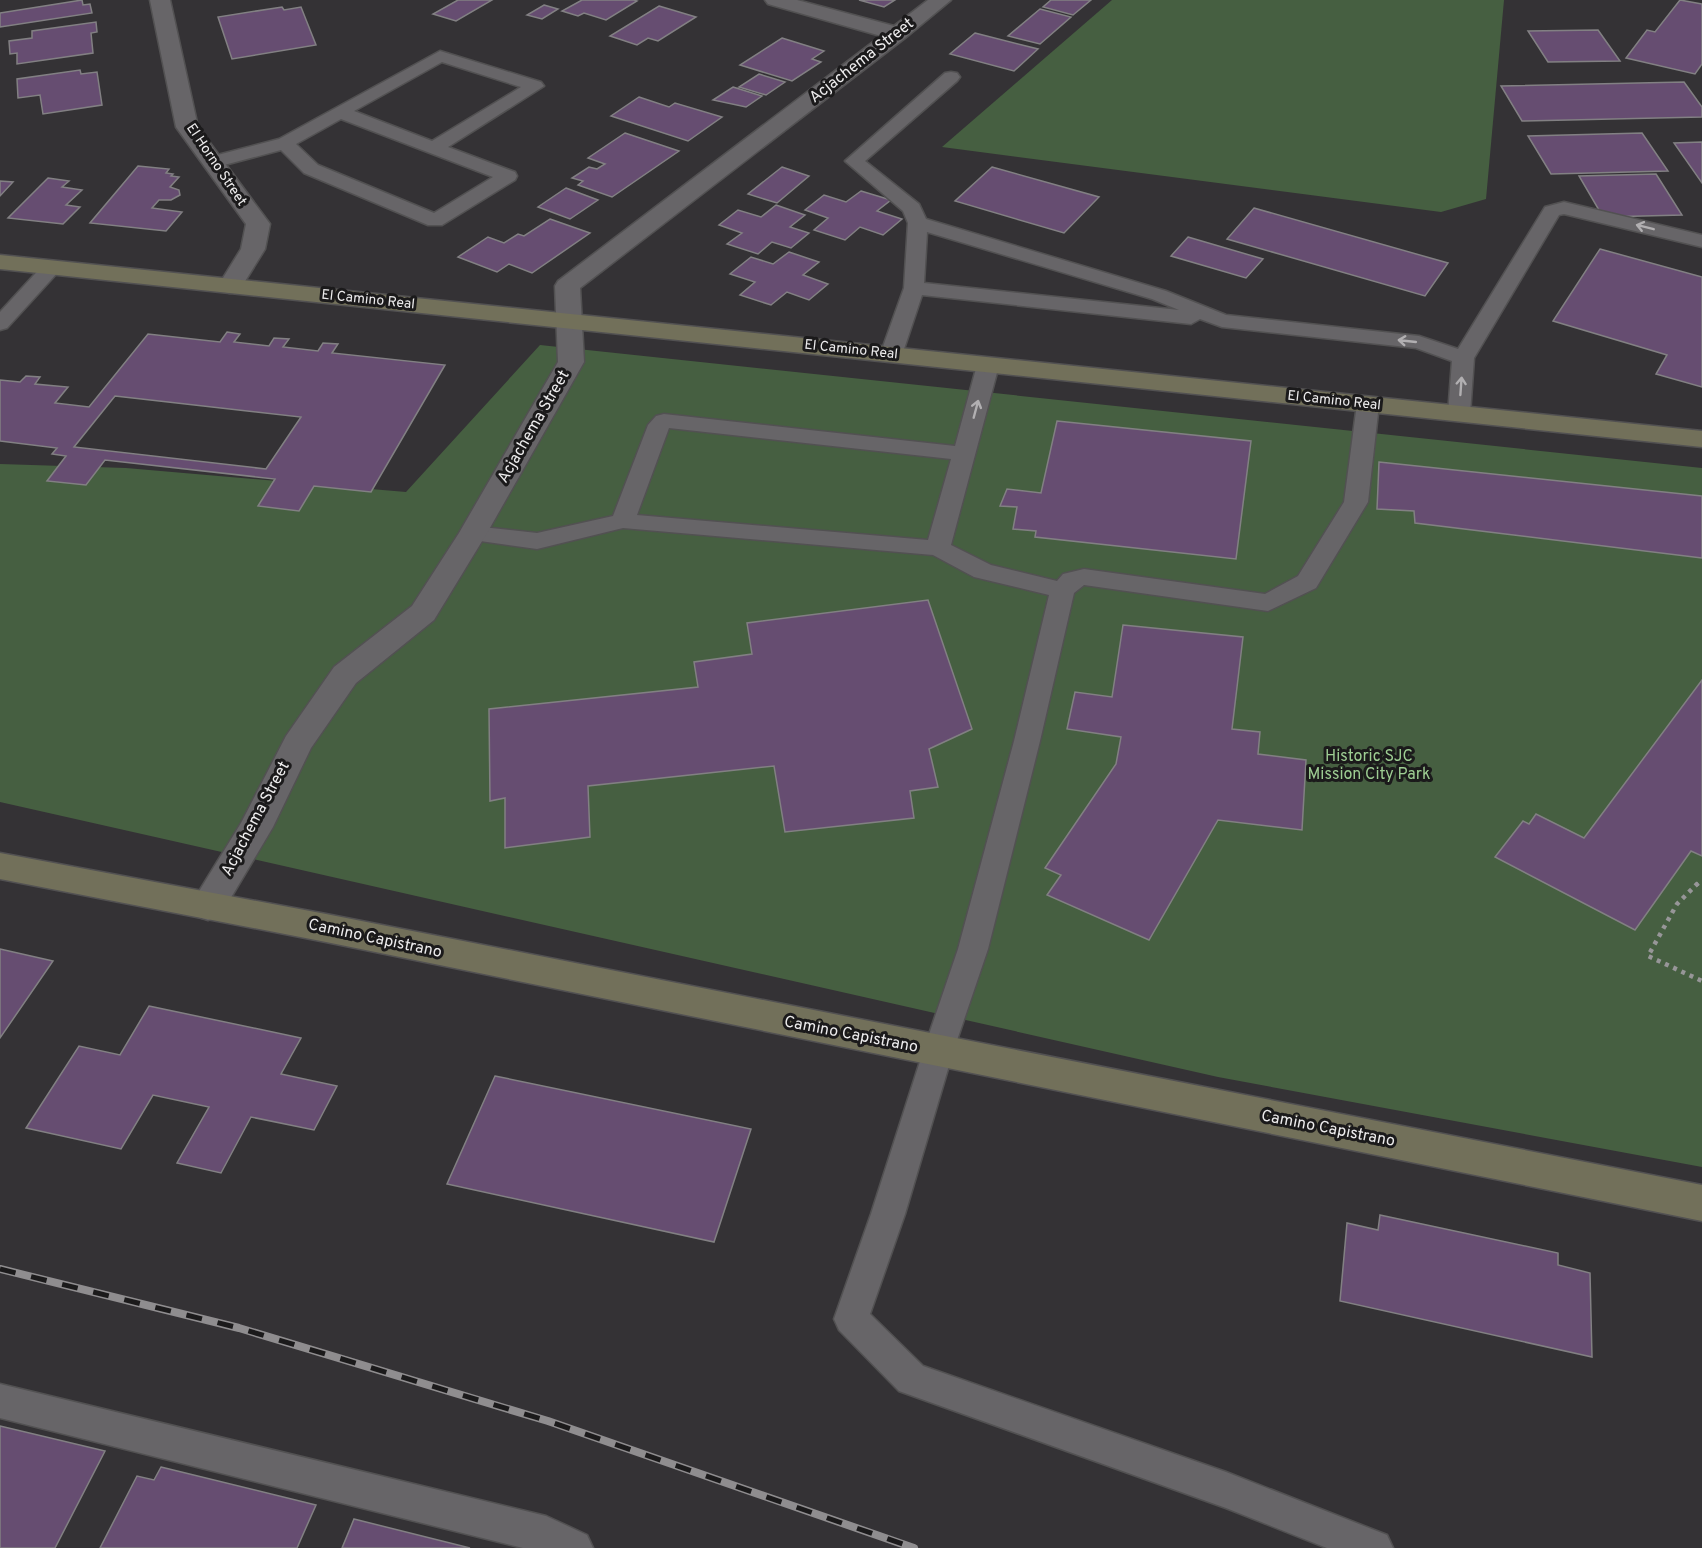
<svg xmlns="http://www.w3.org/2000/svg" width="1702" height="1548" font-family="Overpass,sans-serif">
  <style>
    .green { fill: #465f41 }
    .building { fill: #664d71; stroke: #828083; stroke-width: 1.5; fill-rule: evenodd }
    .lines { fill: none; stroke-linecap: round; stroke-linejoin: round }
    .lane-casing { stroke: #525152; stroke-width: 3 }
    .street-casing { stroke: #525152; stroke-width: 3 }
    .secondary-casing { stroke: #525152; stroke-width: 3 }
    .path-far1 { stroke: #979698; stroke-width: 4; stroke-dasharray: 3 4.5; stroke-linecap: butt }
    .path { stroke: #979698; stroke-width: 4.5; stroke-dasharray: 4 5; stroke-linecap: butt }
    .lane { fill: #676568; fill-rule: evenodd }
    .street { fill: #676568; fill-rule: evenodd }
    .secondary { fill: #72705a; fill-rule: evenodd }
    .rail-casing { stroke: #8f8d8f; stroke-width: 8 }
    .rail { stroke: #1b1a1b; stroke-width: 5; stroke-dasharray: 16; stroke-linecap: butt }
    .oneway { stroke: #b1afb1 }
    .labels { text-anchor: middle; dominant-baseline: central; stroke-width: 6; stroke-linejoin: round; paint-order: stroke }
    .far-street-label { font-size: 14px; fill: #edeced; stroke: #1b1a1b }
    .street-label { font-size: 16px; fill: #edeced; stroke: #1b1a1b }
    .park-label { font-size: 16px; fill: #9ece93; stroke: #1b1a1b }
  </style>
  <rect width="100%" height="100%" fill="#343235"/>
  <!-- green -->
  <g class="green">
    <polygon points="1112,0 1504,0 1486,199 1441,212 942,147"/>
    <polygon points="540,345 1702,468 1702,1167 1218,1077 0,802 0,464 126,468 406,492"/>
  </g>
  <!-- building -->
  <g class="building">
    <polygon points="82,0 83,5 90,4 92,13 0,27 0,13"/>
    <polygon points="458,0 492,0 456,21 433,14"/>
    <polygon points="582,0 634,0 637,1 606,20 584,13 578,16 562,11"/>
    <polygon points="859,0 895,0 884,7"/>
    <polygon points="1051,0 1091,0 1073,15 1043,7"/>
    <polygon points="1680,0 1702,4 1702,64 1695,74 1626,58 1647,30 1655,32"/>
    <polygon points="544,5 558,9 542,19 527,15"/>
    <polygon points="659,6 696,17 658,41 648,38 637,45 610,36"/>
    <polygon points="282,7 284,10 301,7 316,45 232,59 218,17"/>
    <polygon points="1040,9 1071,17 1040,44 1008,36"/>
    <polygon points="96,22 97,32 91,33 93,53 17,64 17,53 10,54 9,41 32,38 32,31"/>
    <polygon points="1598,30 1620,61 1548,62 1528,31"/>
    <polygon points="975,33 1038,49 1014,71 950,54"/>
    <polygon points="782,38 824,51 812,59 821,62 792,81 740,65"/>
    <polygon points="80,70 81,74 97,72 102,105 43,114 40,95 18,98 17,79"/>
    <polygon points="759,74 785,82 766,95 739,87"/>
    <polygon points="1684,82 1702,107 1702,117 1522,121 1501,86"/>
    <polygon points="733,87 762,96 746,107 713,100"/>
    <polygon points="639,97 669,107 675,103 722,117 688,141 611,116"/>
    <polygon points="625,133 679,151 612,197 578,185 583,181 572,178 589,167 597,169 605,164 588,158"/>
    <polygon points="1642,133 1668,171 1551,174 1528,136"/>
    <polygon points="1702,142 1702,183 1674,143"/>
    <polygon points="138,166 169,169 166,173 173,174 171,176 179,177 170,187 179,190 180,195 171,200 159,200 152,208 182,212 166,231 90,223"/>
    <polygon points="782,167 809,176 777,203 748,194"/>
    <polygon points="992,167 1099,197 1064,233 955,201"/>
    <polygon points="1656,174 1682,215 1603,217 1579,176"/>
    <polygon points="48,178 69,181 62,187 82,190 66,205 80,207 63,224 8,218"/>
    <polygon points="0,181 13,182 0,196"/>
    <polygon points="566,188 598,200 570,219 538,207"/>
    <polygon points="861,191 891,200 877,211 902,219 883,235 860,227 845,240 814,230 828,218 805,210 824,195 846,202"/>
    <polygon points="776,205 805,215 790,227 809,233 791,248 772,242 758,254 727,244 742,233 719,225 738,210 761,217"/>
    <polygon points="1254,208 1448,263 1425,296 1227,239"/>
    <polygon points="550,219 590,233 532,273 509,264 497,272 458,257 488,237 504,243 518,234 524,236"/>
    <polygon points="1188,237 1263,259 1246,278 1171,256"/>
    <polygon points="1600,249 1702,277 1702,387 1656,374 1667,355 1553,321"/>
    <polygon points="789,252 819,262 803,275 828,284 809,300 787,292 771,305 740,295 755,282 730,274 751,257 773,264"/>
    <path d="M227,332L240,334L234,342L269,346L274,338L289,339L283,347L318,351L323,343L338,344L332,353L445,365L371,492L314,486L299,511L258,506L275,479L105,460L86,485L47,481L66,456L52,454L57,448L0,441V380L20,382L26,376L40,377L35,384L68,387L55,403L89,407L148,334L220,342ZM115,396L301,417L266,469L74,447Z"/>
    <polygon points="1057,421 1251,441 1236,559 1035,537 1036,531 1013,529 1017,507 1000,506 1007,489 1041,493"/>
    <polygon points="1379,462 1702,496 1702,558 1415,523 1414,511 1377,509"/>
    <polygon points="928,600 972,729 929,749 938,787 910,791 914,818 785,832 774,766 588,786 590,837 505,848 505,798 490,801 489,709 698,687 694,662 752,654 747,623"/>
    <polygon points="1123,625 1243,637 1232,729 1260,732 1258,754 1306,760 1302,830 1218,820 1149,940 1047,895 1061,875 1045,868 1116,764 1121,737 1067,729 1075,692 1112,697"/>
    <polygon points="1702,680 1702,856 1691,851 1635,930 1495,857 1523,821 1529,824 1536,814 1584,838"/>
    <polygon points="0,949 53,961 0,1038"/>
    <polygon points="149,1006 301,1038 281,1074 337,1086 314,1130 251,1117 221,1173 177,1163 209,1107 153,1095 121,1149 26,1128 79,1046 120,1055"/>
    <polygon points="495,1076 751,1129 714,1242 447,1184"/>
    <polygon points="1380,1215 1558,1253 1558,1265 1590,1273 1592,1357 1340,1301 1347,1223 1378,1230"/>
    <polygon points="0,1426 105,1451 55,1548 0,1548"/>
    <polygon points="161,1467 316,1505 297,1548 100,1548 137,1476 154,1480"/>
    <polygon points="354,1519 470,1548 342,1548"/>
  </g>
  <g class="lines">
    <defs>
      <g id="lane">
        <path d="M440,51L541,82L544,86L448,147L515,172L517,176L515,180L442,225H428L304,173L281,150L213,168L206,166L204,162L206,158L279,139ZM442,62L521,87L432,141L354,111ZM341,119L493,177L434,213L318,165L296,144Z"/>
        <path d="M951,72L957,73L960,77L957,81L865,161L919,204L926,219L1166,291L1226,315L1419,336L1458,349L1545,207L1564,202L1702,235V247L1564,214L1559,215L1474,358L1470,414L1467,419L1459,421L1451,419L1448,414L1452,361L1416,348L1222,327L1200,319L1191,324L922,295L902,355L899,360L891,361L883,360L880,355L904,288L908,223L903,211L845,161L945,73ZM927,232L1152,299L1179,310L924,283Z"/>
        <polygon points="52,261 59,263 62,267 59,271 7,328 0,330 0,312 45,263"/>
        <path d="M988,359L996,360L999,365L951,545L991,565L1057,581L1063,574L1084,569L1265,594L1298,576L1344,502L1357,404L1360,399L1368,397L1376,399L1379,404L1368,502L1316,588L1268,611L1084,585L1074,593L1040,741L988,949L953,1052L905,1214L870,1314L923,1366L1226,1472L1387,1535L1393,1548H1327L1226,1508L899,1391L839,1330L834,1319L871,1214L923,1052L958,949L1014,741L1049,595L974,577L933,555L623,528L537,549L473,540L465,538L461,533L465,528L473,526L537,533L613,516L648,425L656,416L664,414L955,446L977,365L980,360ZM669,428L951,459L928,540L637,515Z"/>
        <polygon points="0,1384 546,1516 587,1535 593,1548 523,1548 0,1418"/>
      </g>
      <g id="street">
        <polygon points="150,0 170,0 198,127 270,224 265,249 239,291 230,293 221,291 218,286 241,249 246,224 176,127"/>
        <polygon points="765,0 797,0 894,26 928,0 951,0 905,38 580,288 584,362 487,533 434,620 356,683 311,748 273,827 220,916 208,920 196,916 190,906 241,823 286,736 334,667 412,606 459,533 558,362 555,286 558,281 881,36 768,4"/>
      </g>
      <g id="secondary">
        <polygon points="0,255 1702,431 1702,447 0,269"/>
        <polygon points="0,853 326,914 1702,1185 1702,1221 326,942 0,879"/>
      </g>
    </defs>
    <!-- lane casing -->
    <use href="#lane" class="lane-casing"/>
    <!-- street casing -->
    <use href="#street" class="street-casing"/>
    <!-- secondary casing -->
    <use href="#secondary" class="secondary-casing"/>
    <!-- path-far1 -->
    <polyline class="path-far1" points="1696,885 1702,881"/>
    <!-- path -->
    <polyline class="path" points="1698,883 1677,904 1648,956 1702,981"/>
    <!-- lane -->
    <use href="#lane" class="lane"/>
    <!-- street -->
    <use href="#street" class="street"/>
    <!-- secondary -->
    <use href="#secondary" class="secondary"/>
    <defs>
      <polyline id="rail" points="0,1269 239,1328 548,1421 914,1548"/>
    </defs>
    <!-- rail casing -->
    <use href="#rail" class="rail-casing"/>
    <!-- rail -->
    <use href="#rail" class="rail"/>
  </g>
  <!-- one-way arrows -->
  <defs><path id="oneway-shaft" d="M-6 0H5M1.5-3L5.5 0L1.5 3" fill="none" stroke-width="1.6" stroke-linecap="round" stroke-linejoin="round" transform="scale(1.5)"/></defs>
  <g class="oneway">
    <use href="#oneway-shaft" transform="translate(1645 227) rotate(-166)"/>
    <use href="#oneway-shaft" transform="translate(1407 341) rotate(-174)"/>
    <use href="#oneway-shaft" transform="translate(1461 386) rotate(-86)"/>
    <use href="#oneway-shaft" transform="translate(976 409) rotate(-75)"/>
  </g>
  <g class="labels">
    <!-- far-street labels -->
    <g class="far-street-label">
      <text transform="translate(216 165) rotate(56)">El Horno Street</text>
      <text transform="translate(368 300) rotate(6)">El Camino Real</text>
      <text transform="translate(851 350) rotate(6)">El Camino Real</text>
      <text transform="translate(1334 401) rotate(6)">El Camino Real</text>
    </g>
    <!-- street labels -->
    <g class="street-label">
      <text transform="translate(862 61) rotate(-38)">Acjachema Street</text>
      <text transform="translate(534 427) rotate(-60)">Acjachema Street</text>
      <text transform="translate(256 819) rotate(-62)">Acjachema Street</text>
      <text transform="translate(375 939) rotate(12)">Camino Capistrano</text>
      <text transform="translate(851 1035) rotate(11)">Camino Capistrano</text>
      <text transform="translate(1328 1129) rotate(11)">Camino Capistrano</text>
    </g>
    <!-- park labels -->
    <g class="park-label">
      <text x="1369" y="757">Historic SJC<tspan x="1369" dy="18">Mission City Park</tspan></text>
    </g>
  </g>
</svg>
